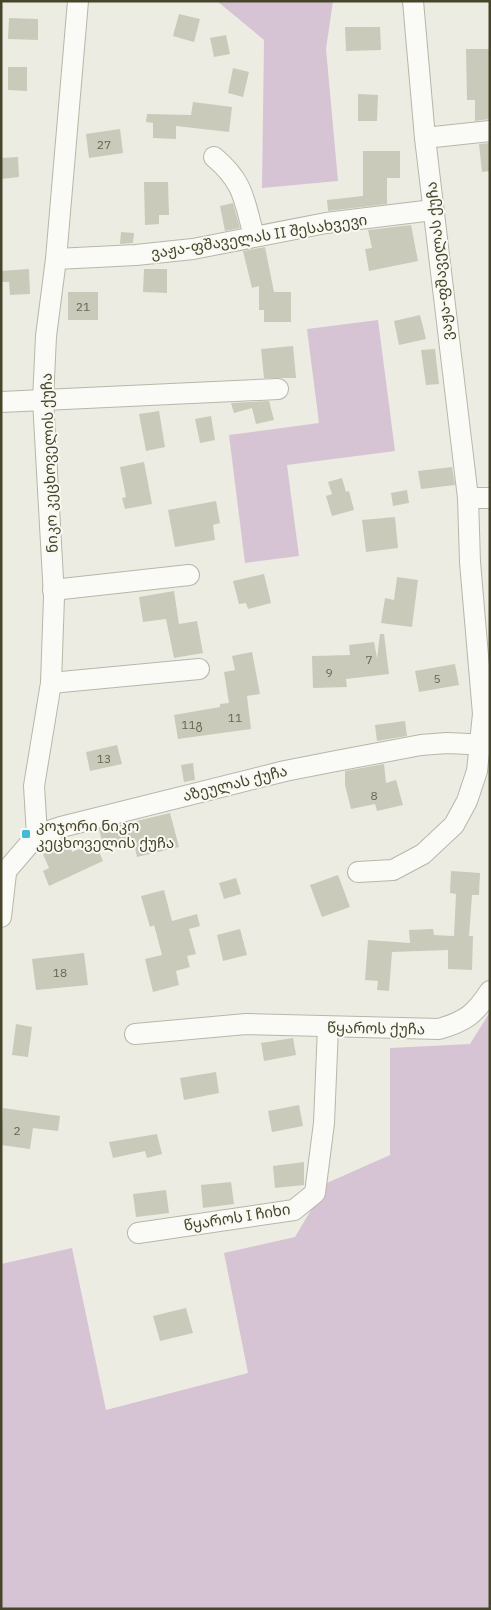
<svg xmlns="http://www.w3.org/2000/svg" width="491" height="1610" font-family="'IBM Plex Sans','Noto Sans Georgian',sans-serif">
  <style>
    .green { fill: #d6c4d5 }
    .building { fill: #cacaba }
    .lines { fill: none; stroke-linecap: round; stroke-linejoin: round }
    .minor-casing { stroke: #b7b7a8; stroke-width: 22 }
    .minor { stroke: #fafaf7; stroke-width: 20 }
    .poi-dot { fill: #44bbd6; stroke: #f9f9f3; stroke-width: 2 }
    .labels { text-anchor: middle; dominant-baseline: central; stroke-width: 4; stroke-linejoin: round; paint-order: stroke }
    .number-label { font-size: 12px; fill: #67664e }
    .street-label { font-size: 15px; fill: #46452a; stroke: #f9f9f3 }
    .poi-label { font-size: 15px; fill: #46452a; stroke: #f9f9f3; text-anchor: start }
  </style>
  <rect width="100%" height="100%" fill="#ecece3"/>
  <!-- green -->
  <g class="green">
    <polygon points="217,1 333,1 326,49 338,181 262,188 264,40"/>
    <polygon points="378,320 395,451 287,465 299,556 245,563 229,435 319,423 307,329"/>
    <polygon points="490,1012 490,1609 1,1609 1,1264 72,1248 106,1410 248,1373 224,1253 295,1237 327,1183 390,1155 390,1048 470,1044"/>
  </g>
  <!-- building -->
  <g class="building">
    <polygon points="179,14 200,19 194,42 173,36"/>
    <polygon points="9,18 38,19 38,40 8,39"/>
    <polygon points="345,27 380,27 381,50 346,51"/>
    <polygon points="226,35 230,54 214,57 210,38"/>
    <polygon points="466,49 490,49 490,119 475,121 475,100 467,100"/>
    <polygon points="8,67 27,67 27,91 8,90"/>
    <polygon points="233,68 249,72 243,97 228,93"/>
    <polygon points="358,94 378,95 377,121 358,121"/>
    <polygon points="193,102 232,107 229,132 176,126 176,139 153,138 153,123 146,122 147,114 191,115"/>
    <polygon points="120,129 123,153 89,158 86,134"/>
    <polygon points="490,143 490,171 482,172 479,144"/>
    <polygon points="363,151 400,151 400,178 387,178 387,204 328,211 327,200 363,196"/>
    <polygon points="18,157 19,177 1,179 1,158"/>
    <polygon points="144,182 168,182 169,215 159,215 159,224 145,225"/>
    <polygon points="233,203 240,228 225,231 220,206"/>
    <polygon points="411,225 418,261 369,271 365,249 372,248 368,230"/>
    <polygon points="121,232 134,233 133,243 120,244"/>
    <polygon points="265,247 274,292 291,292 291,322 264,322 264,310 259,310 259,286 252,288 243,251"/>
    <polygon points="29,269 30,294 10,295 9,282 1,282 1,271"/>
    <polygon points="144,269 167,269 167,293 143,292"/>
    <rect x="68" y="292" width="30" height="28"/>
    <polygon points="420,315 426,339 399,345 394,321"/>
    <polygon points="293,346 296,378 264,378 261,349"/>
    <polygon points="435,349 439,384 426,385 421,350"/>
    <polygon points="269,401 274,420 256,424 252,408 234,413 231,403"/>
    <polygon points="159,411 165,447 146,451 139,414"/>
    <polygon points="211,416 215,440 200,443 195,419"/>
    <polygon points="144,462 152,504 125,509 122,498 126,497 120,467"/>
    <polygon points="452,467 455,485 421,489 418,471"/>
    <polygon points="342,478 346,492 349,491 354,510 332,516 326,496 332,494 328,482"/>
    <polygon points="407,490 409,503 393,506 391,493"/>
    <polygon points="216,501 220,523 213,525 215,540 175,547 168,510"/>
    <polygon points="395,517 398,548 366,552 362,520"/>
    <polygon points="264,574 271,603 248,609 246,603 239,604 233,581"/>
    <polygon points="397,577 418,580 412,627 381,623 385,598 394,600"/>
    <polygon points="174,591 179,624 197,621 203,653 174,658 166,619 143,622 139,597"/>
    <polygon points="380,634 384,634 389,674 346,679 347,687 313,688 312,656 350,655 349,645 374,642 377,658"/>
    <polygon points="252,652 260,694 247,696 251,729 178,739 174,715 220,707 220,704 229,703 224,672 235,670 232,656"/>
    <polygon points="455,664 459,685 419,692 415,671"/>
    <polygon points="405,721 407,736 377,741 375,725"/>
    <polygon points="117,745 122,764 90,771 86,752"/>
    <polygon points="193,763 195,780 184,782 181,765"/>
    <polygon points="384,764 386,783 396,780 403,805 377,811 375,804 351,809 345,785 345,771"/>
    <polygon points="170,813 179,847 137,857 133,838 104,847 99,830"/>
    <polygon points="95,842 103,861 49,886 43,871 49,868 43,854 69,843 72,852"/>
    <polygon points="451,871 480,873 479,895 472,895 469,936 473,936 472,970 448,969 448,950 392,952 389,991 377,990 378,981 365,980 368,940 410,943 409,930 433,929 434,935 454,936 456,894 450,893"/>
    <polygon points="338,875 350,907 322,917 310,885"/>
    <polygon points="236,878 241,894 224,899 219,883"/>
    <polygon points="164,890 172,921 197,914 200,926 189,929 196,954 187,956 190,967 176,971 179,985 153,992 145,959 162,955 154,925 150,927 141,896"/>
    <polygon points="240,929 247,955 223,961 217,935"/>
    <polygon points="84,953 88,985 36,990 32,959"/>
    <polygon points="16,1024 32,1027 28,1057 12,1055"/>
    <polygon points="293,1038 296,1055 264,1061 261,1043"/>
    <polygon points="216,1072 219,1093 184,1100 180,1078"/>
    <polygon points="299,1105 303,1126 272,1132 268,1111"/>
    <polygon points="3,1108 60,1116 58,1131 33,1128 30,1149 1,1145"/>
    <polygon points="157,1134 162,1154 147,1158 145,1151 113,1158 109,1142"/>
    <polygon points="304,1162 304,1185 275,1188 273,1166"/>
    <polygon points="231,1182 234,1204 203,1208 201,1185"/>
    <polygon points="166,1190 169,1213 136,1217 133,1194"/>
    <polygon points="186,1308 193,1333 160,1341 153,1316"/>
  </g>
  <g class="lines">
    <defs>
      <g id="minor">
        <polyline points="425,138 490,131"/>
        <path d="M214,157C244,182 244,200 254,236"/>
        <polyline points="56,259 136,255 193,249 326,223 433,210"/>
        <polyline points="1,402 278,389"/>
        <polyline points="468,498 490,498"/>
        <polyline points="53,590 189,575"/>
        <polyline points="51,683 199,669"/>
        <polyline points="37,835 34,786 51,683 54,597 43,400 46,336 56,259 78,1"/>
        <polyline points="358,872 393,870 423,854 454,825 467,801 477,771 483,714 470,562 468,498 425,138 413,1"/>
        <polyline points="1,877 37,835 61,827 285,771 336,761 421,745 447,743 490,745"/>
        <polyline points="1,917 6,873"/>
        <path d="M135,1034L246,1024L439,1029C466,1021 475,1014 490,991"/>
        <polyline points="138,1233 294,1210 315,1193 324,1123 328,1027"/>
      </g>
    </defs>
    <!-- minor casing -->
    <use href="#minor" class="minor-casing"/>
    <!-- minor -->
    <use href="#minor" class="minor"/>
  </g>
  <!-- markers -->
  <rect class="poi-dot" x="21" y="829" width="10" height="10" rx="2.5"/>
  <g class="labels">
    <!-- number labels -->
    <g class="number-label">
      <text x="104" y="144">27</text>
      <text x="83" y="306">21</text>
      <text x="369" y="659">7</text>
      <text x="329" y="672">9</text>
      <text x="437" y="678">5</text>
      <text x="235" y="717">11</text>
      <text x="192" y="724">11გ</text>
      <text x="104" y="758">13</text>
      <text x="374" y="795">8</text>
      <text x="60" y="972">18</text>
      <text x="17" y="1130">2</text>
    </g>
    <!-- street labels -->
    <g class="street-label">
      <text transform="translate(259 236) rotate(-9)">ვაჟა-ფშაველას II შესახვევი</text>
      <text transform="translate(439 261) rotate(-96)">ვაჟა-ფშაველას ქუჩა</text>
      <text transform="translate(49 463) rotate(-92)">ნიკო კეცხოველის ქუჩა</text>
      <text transform="translate(235 783) rotate(-14)">აზეულას ქუჩა</text>
      <text transform="translate(376 1028) rotate(1)">წყაროს ქუჩა</text>
      <text transform="translate(237 1217) rotate(-9)">წყაროს I ჩიხი</text>
    </g>
    <!-- poi labels -->
    <g class="poi-label">
      <text x="36" y="825">კოჯორი ნიკო<tspan x="36" dy="17">კეცხოველის ქუჩა</tspan></text>
    </g>
  </g>
  <!-- border -->
  <rect width="491" height="1610" fill="none" stroke="#46452a" stroke-width="5"/>
</svg>
